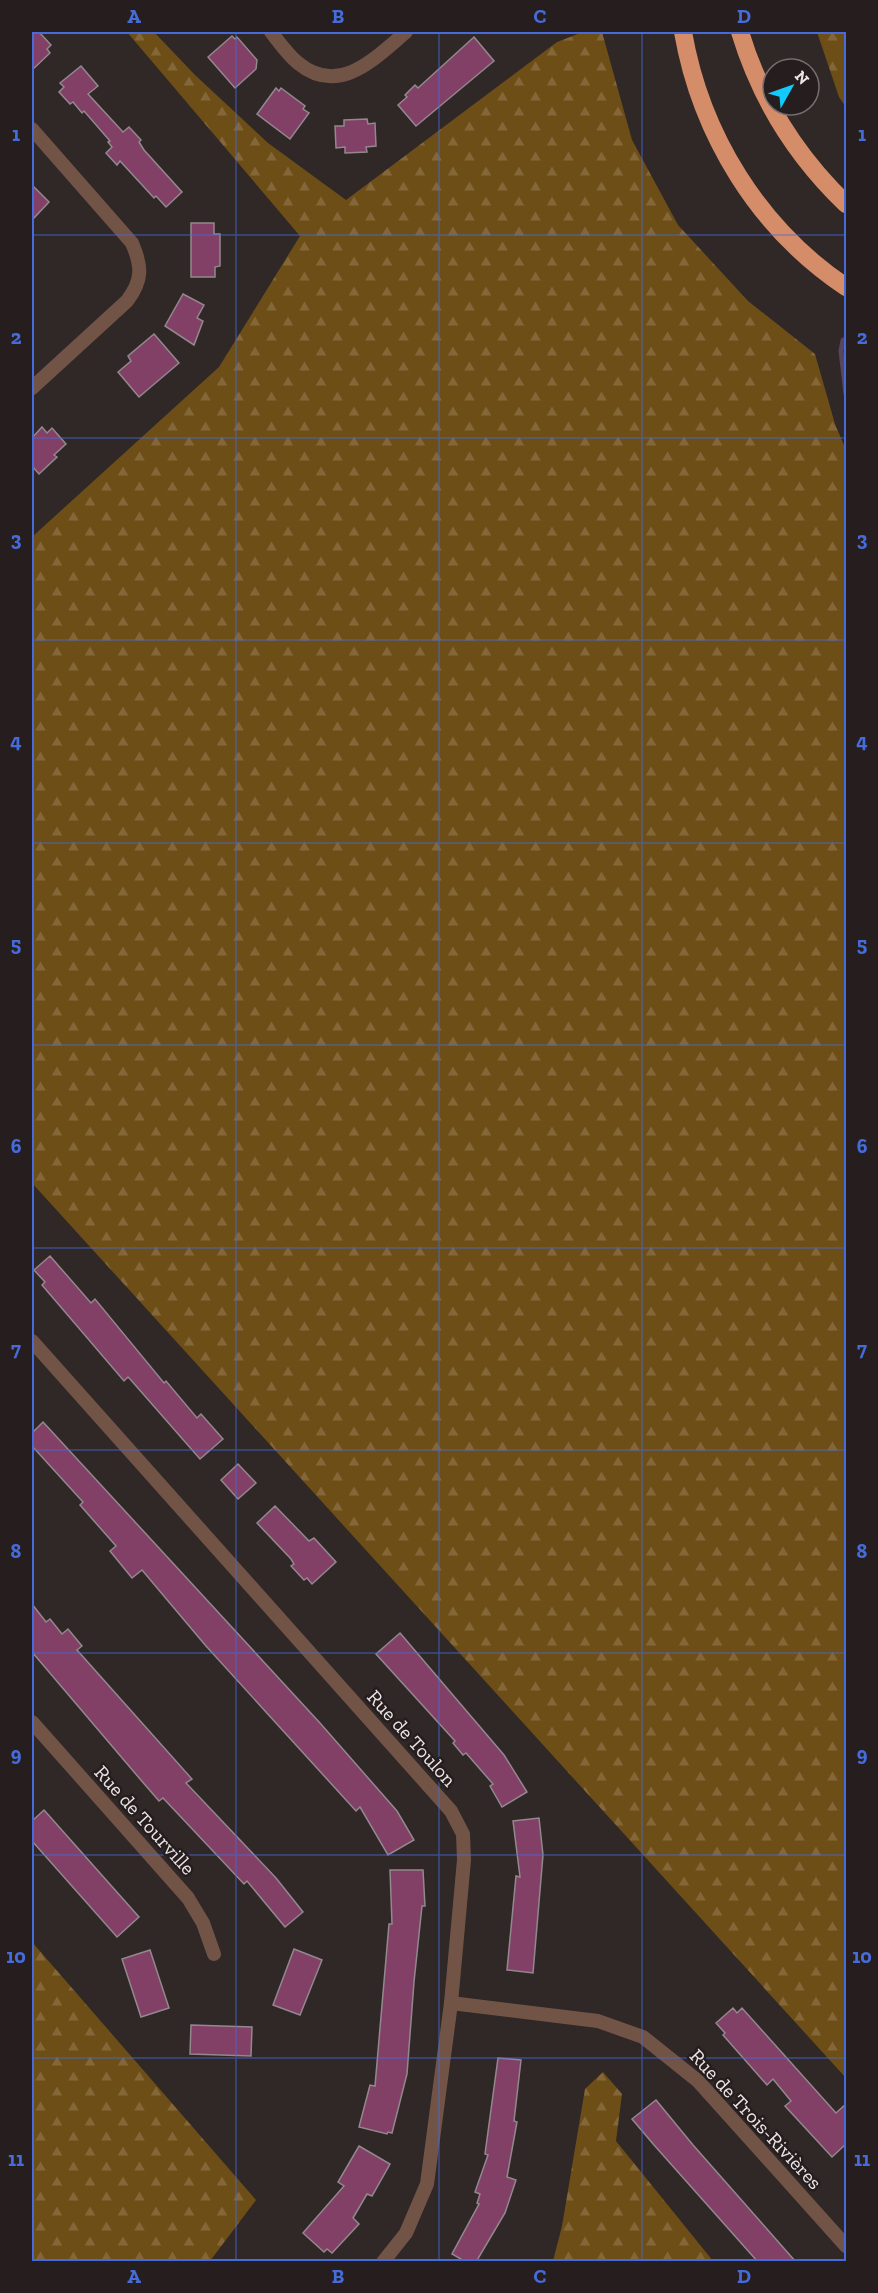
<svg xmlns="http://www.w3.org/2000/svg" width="878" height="2293" font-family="'Zilla Slab',serif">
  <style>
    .forest { fill: url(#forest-firs) }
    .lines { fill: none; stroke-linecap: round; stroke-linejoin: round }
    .stream { stroke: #59455f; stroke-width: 5 }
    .building { fill: #824067; stroke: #92888d; stroke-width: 1.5 }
    .minor { stroke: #725446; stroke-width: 14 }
    .motorway { stroke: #d58c68; stroke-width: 18 }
    .grid { fill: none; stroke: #466cdb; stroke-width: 1.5; stroke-opacity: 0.55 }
    .labels { text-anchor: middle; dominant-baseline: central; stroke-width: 5; stroke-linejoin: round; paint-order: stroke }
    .street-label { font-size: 20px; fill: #ebe5e5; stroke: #261e1e }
    .neatline { fill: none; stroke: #466cdb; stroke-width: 2 }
    .grid-label { font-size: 20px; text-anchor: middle; font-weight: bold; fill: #466cdb }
  </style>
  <defs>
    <pattern id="forest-firs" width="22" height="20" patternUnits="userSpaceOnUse" patternTransform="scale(1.5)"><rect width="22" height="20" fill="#6e4e17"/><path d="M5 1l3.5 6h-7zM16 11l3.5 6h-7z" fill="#836739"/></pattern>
  </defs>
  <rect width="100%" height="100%" fill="#302727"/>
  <!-- forest -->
  <g class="forest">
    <polygon points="127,32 154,32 195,75 268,143 346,200 557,42 583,32 602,32 632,140 678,225 748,301 815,354 835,424 846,450 846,2078 32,1183 32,537 219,367 300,236"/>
    <polygon points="817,32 846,32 846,107 839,97"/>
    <polygon points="32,1942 256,2200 210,2261 32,2261"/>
    <polygon points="603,2072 622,2094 616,2141 713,2261 553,2261 562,2226 585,2089"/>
  </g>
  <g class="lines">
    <!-- stream -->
    <polyline class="stream" points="843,340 841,351 846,394"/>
  </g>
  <!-- building -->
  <g class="building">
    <polygon points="32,32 39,32 51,45 47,49 50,53 32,70"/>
    <polygon points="232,36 235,39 237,37 257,60 256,69 235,88 208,57"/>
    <polygon points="474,37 494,61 416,126 398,105 407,97 405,95 415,85 418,88"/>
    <polygon points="81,66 98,86 88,94 123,132 129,127 141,140 139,142 144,150 182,192 166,207 156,196 154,198 120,161 117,165 106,153 112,147 108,142 110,141 84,111 82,113 73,102 70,104 59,92 64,87 60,83"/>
    <polygon points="276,88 279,91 281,88 305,106 303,109 309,113 290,139 257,114"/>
    <polygon points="367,119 368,124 375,123 376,146 366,147 367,152 345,153 345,147 336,148 335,126 344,126 344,120"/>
    <polygon points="32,185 49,202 32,220"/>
    <polygon points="191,223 214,223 214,234 220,234 220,266 215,267 215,277 191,277"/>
    <polygon points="183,294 204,305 197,318 203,321 194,345 165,326"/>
    <polygon points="154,334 179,363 139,397 118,372 131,361 128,356"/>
    <polygon points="42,427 47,433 52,428 66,444 54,455 57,457 39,474 32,466 32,438"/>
    <polygon points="50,1256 91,1303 95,1299 164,1383 166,1381 197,1418 201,1414 223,1439 200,1459 130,1379 128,1377 124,1381 42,1285 45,1282 34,1270"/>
    <polygon points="43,1422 320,1723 397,1811 414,1840 388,1855 360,1807 356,1811 206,1646 142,1570 132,1578 110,1551 116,1546 80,1505 83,1502 32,1446 32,1433"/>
    <polygon points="238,1464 256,1483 238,1499 221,1480"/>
    <polygon points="275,1506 309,1541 314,1538 336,1562 312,1584 307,1578 304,1580 291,1566 294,1564 291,1559 257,1523"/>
    <polygon points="32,1604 46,1622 50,1619 62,1634 68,1629 82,1646 77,1650 192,1779 186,1783 276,1878 303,1912 285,1927 247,1881 244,1884 163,1798 159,1801 140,1779 32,1652"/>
    <polygon points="400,1633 504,1755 527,1792 502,1807 490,1786 493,1784 466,1753 463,1755 453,1743 455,1741 376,1654"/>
    <polygon points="44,1810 139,1917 117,1937 32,1841 32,1821"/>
    <polygon points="539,1818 543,1855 533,1973 507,1970 516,1876 520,1877 513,1821"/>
    <polygon points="390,1870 423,1870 425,1906 422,1906 414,1982 407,2074 392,2133 388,2132 387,2134 359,2127 370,2085 375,2086 389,1924 392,1924"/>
    <polygon points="294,1949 322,1960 300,2015 273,2005"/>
    <polygon points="150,1950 169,2008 141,2017 122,1959"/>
    <polygon points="733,2008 737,2013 742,2008 836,2113 846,2104 846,2144 832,2157 785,2106 791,2101 773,2079 767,2085 723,2035 725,2033 716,2023"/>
    <polygon points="191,2025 252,2027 251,2056 190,2054"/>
    <polygon points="498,2058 521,2060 514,2121 517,2122 507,2177 516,2180 505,2213 476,2262 466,2262 452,2254 479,2204 477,2203 480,2194 475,2192 488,2155 485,2154"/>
    <polygon points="656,2100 693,2145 796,2262 758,2262 654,2145 632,2119"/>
    <polygon points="359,2146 390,2164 372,2196 367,2194 353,2218 359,2224 332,2253 327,2249 324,2252 303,2233 344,2186 338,2182"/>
  </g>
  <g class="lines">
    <!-- minor -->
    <g class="minor">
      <path d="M271,32C279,42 288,55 298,63C339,97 375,58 406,32"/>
      <path d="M32,129L132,243C142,266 143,280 127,301L32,388"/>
      <polyline points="32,1341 451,1811 463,1834 464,1860 451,2003 427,2184 406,2233 383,2262"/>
      <polyline points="32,1722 188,1898 203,1923 214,1954"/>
      <polyline points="451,2003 598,2021 643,2037 698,2081 846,2246"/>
    </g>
    <!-- motorway -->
    <g class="motorway">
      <path d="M683,32C701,135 759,229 846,287"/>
      <path d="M740,32C760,98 797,157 846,204"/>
    </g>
  </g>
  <!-- grid -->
  <path class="grid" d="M236,32V2262M439,32V2262M642,32V2262M32,235H846M32,438H846M32,640H846M32,843H846M32,1045H846M32,1248H846M32,1450H846M32,1653H846M32,1855H846M32,2058H846"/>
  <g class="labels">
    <!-- street labels -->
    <g class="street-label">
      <text transform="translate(412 1738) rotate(48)">Rue de Toulon</text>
      <text transform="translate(145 1820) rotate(48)">Rue de Tourville</text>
      <text transform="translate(756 2119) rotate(47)">Rue de Trois-Rivières</text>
    </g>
  </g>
  <!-- border -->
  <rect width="878" height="2293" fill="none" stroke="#261e1e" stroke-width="66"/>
  <!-- north arrow -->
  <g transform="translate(791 87) rotate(50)"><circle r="28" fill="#261e1e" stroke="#756e6e" stroke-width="1.5"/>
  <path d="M0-4.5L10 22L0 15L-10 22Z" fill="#12cafb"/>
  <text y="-9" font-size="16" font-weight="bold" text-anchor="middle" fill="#ebe5e5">N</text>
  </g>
  <rect x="33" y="33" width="812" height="2227" class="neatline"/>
  <g class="grid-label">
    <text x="134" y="23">A</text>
    <text x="338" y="23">B</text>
    <text x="540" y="23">C</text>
    <text x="744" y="23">D</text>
    <text x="16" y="141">1</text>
    <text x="862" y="141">1</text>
    <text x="16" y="344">2</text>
    <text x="862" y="344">2</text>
    <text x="16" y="546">3</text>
    <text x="862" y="546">3</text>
    <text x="16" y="748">4</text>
    <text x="862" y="748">4</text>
    <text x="16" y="951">5</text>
    <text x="862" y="951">5</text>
    <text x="16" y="1153">6</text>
    <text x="862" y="1153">6</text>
    <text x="16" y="1356">7</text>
    <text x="862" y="1356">7</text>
    <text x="16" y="1558">8</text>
    <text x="862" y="1558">8</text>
    <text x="16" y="1761">9</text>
    <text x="862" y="1761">9</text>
    <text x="16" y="1963">10</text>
    <text x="862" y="1963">10</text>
    <text x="16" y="2166">11</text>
    <text x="862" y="2166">11</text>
    <text x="134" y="2283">A</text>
    <text x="338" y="2283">B</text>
    <text x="540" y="2283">C</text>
    <text x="744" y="2283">D</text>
  </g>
</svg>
